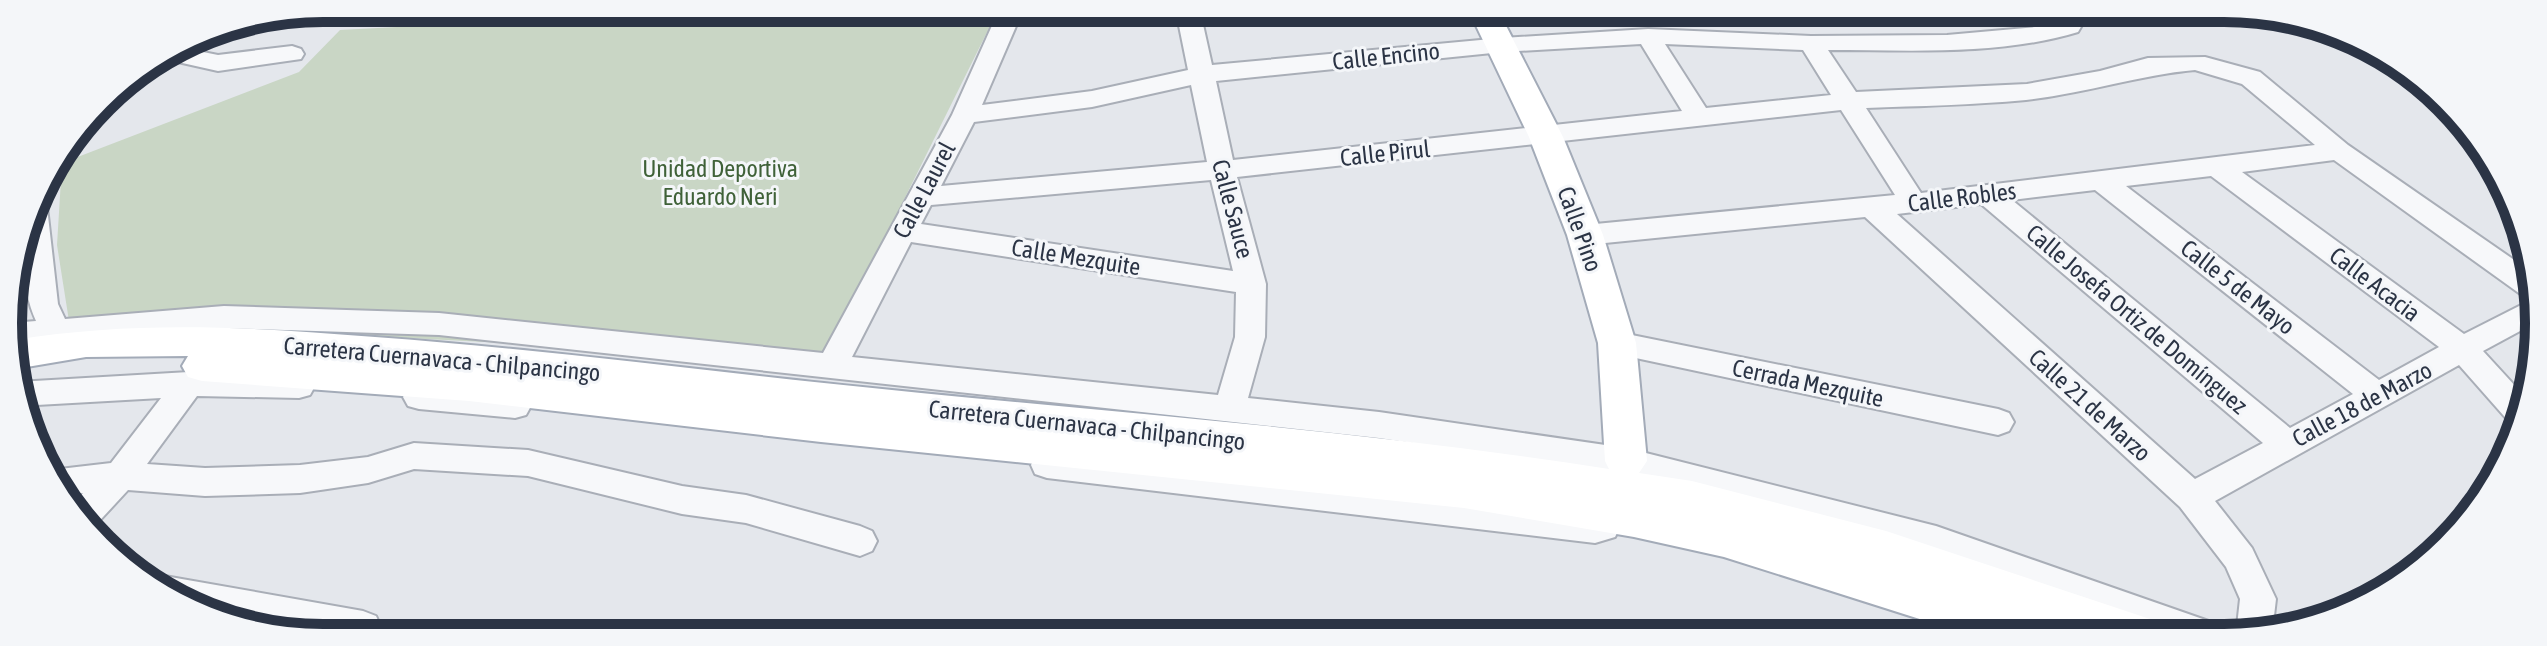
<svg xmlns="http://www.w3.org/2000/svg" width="2547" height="646" font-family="'Asap Condensed',sans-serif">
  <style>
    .green { fill: #c9d6c5 }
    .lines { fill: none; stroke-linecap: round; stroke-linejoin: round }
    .minor-casing { stroke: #a9aeb7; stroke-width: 4 }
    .major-casing { stroke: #a3abb8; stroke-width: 4 }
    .minor { fill: #f7f8fa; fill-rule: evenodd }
    .major { fill: #fff; fill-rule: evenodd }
    .labels { text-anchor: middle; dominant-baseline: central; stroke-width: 6; stroke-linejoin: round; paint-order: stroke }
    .street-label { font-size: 24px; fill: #2b3445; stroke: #f4f6f9 }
    .park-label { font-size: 24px; fill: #3f6138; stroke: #f4f6f9 }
    .rim { fill: none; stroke: #2b3445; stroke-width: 10 }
  </style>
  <rect width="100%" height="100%" fill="#e4e7ec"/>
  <!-- green -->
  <polygon class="green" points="667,9 998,10 825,359 69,321 57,245 62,163 299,72 340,30 664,13"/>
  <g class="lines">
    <defs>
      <g id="minor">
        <path d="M999,10H1023L982,105L1092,91L1188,70L1176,11H1200L1212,65L1502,38L1648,29L1811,36L1947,35L2047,26L2060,22L2065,13H2089L2078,32C1999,56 1910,50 1828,50L1856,92L2027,84L2100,71L2148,58L2205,57L2260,72L2348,145L2533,273V299L2523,296L2334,160L2242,172L2464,334L2533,299V324L2483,351L2528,400L2519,426L2511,424L2459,365L2215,501L2252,548L2276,599L2272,633L2236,635L2240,599L2226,567L2180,507L1865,217L1585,245L1575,242L1571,235L1575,228L1585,225L1895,195L1841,110L1237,177L1266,284L1265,337L1248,398L1379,412L1626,448L1936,526L2217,624L2222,635H2159L1935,555L1626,474L1379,438L439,335L224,328L13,345L11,323L36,321C13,270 25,204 58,161L65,168L47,207L58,304L65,319L224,306L439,313L823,353L952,115ZM1641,44L1682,111L1233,160L1216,81L1502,52ZM1665,44L1803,50L1831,95L1706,108ZM2195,70L2242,84L2315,145L1921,193L1866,108C1919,106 1973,105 2026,100C2083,94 2138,75 2195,70ZM1191,85L1207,162L941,186L974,122L1092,107ZM2211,176L2439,347L2379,380L2126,186ZM1211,180L1233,271L921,224L931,205ZM2095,190L2353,394L2290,428L2012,200ZM1981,204L2263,443L2195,479L1897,214ZM911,242L1236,292L1235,337L1218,395L852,357Z"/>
        <polygon points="2157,14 2192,14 2194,17 2182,24 2161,19"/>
        <polygon points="292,46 301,49 304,54 301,59 218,71 160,58 178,47 218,55"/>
        <polygon points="1617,332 1998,409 2009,413 2014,422 2009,431 1998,435 1617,354 1606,351 1602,343 1606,335"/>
        <polygon points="189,372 299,374 310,377 315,386 310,395 299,398 197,396 147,464 205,468 300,465 368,457 414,443 528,450 682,486 746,495 860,526 872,531 877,541 872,551 860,556 746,523 682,514 528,476 414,469 368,483 300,493 205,496 128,490 91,530 70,507 83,493 63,495 51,470 111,463 161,398 19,406 17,382"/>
        <polygon points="419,385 515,394 526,397 531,406 526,415 515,418 419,409 408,406 403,397 408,388"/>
        <polygon points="1047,452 1595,515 1603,513 1615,517 1620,527 1615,537 1595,543 1047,478 1035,474 1031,465 1035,456"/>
        <path d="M159,575L363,611L376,616L381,627L379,632C303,632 207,632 146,579Z"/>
      </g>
      <path id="major" d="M1469,11L1499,12L1563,137L1603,235L1636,343L1647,461L1639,473L1692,481L1886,531L2156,621L2163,635H2080L2055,626L2059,635H1970L1724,557L1634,537L1464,508L821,442L469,401L202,381L188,377L182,366L188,356L86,357L15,369L14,340C137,320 251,327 375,337C525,348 675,367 824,383C1086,411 1349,428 1609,469L1605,461L1598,343L1567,235L1529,137Z"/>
    </defs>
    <!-- minor casing -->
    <use href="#minor" class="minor-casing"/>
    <!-- major casing -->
    <use href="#major" class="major-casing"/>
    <!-- minor -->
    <use href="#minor" class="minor"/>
    <!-- major -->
    <use href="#major" class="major"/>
  </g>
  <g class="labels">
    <!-- street labels -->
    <g class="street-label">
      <text transform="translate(1386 56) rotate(-6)">Calle Encino</text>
      <text transform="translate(1385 153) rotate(-6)">Calle Pirul</text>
      <text transform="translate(924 190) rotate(-62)">Calle Laurel</text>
      <text transform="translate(1962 197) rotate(-7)">Calle Robles</text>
      <text transform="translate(1233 209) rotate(75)">Calle Sauce</text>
      <text transform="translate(1580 229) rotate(70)">Calle Pino</text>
      <text transform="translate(1076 257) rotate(9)">Calle Mezquite</text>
      <text transform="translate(2375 284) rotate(37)">Calle Acacia</text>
      <text transform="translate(2238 287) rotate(38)">Calle 5 de Mayo</text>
      <text transform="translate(2137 319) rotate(40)">Calle Josefa Ortiz de Domínguez</text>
      <text transform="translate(442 359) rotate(5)">Carretera Cuernavaca - Chilpancingo</text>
      <text transform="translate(1808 383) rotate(12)">Cerrada Mezquite</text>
      <text transform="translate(2362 404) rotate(-28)">Calle 18 de Marzo</text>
      <text transform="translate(2090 405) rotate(42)">Calle 21 de Marzo</text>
      <text transform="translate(1087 425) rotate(6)">Carretera Cuernavaca - Chilpancingo</text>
    </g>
    <!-- park labels -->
    <g class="park-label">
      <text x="720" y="168">Unidad Deportiva<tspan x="720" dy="28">Eduardo Neri</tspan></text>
    </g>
  </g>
  <!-- crop -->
  <path d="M0 0H2547V646H0ZM323 22H2224A301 301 0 0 1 2525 323V323A301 301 0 0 1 2224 624H323A301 301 0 0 1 22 323V323A301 301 0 0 1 323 22Z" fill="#f4f6f9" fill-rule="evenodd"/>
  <path class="rim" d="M323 22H2224A301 301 0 0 1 2525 323V323A301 301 0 0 1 2224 624H323A301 301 0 0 1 22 323V323A301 301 0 0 1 323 22Z"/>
</svg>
